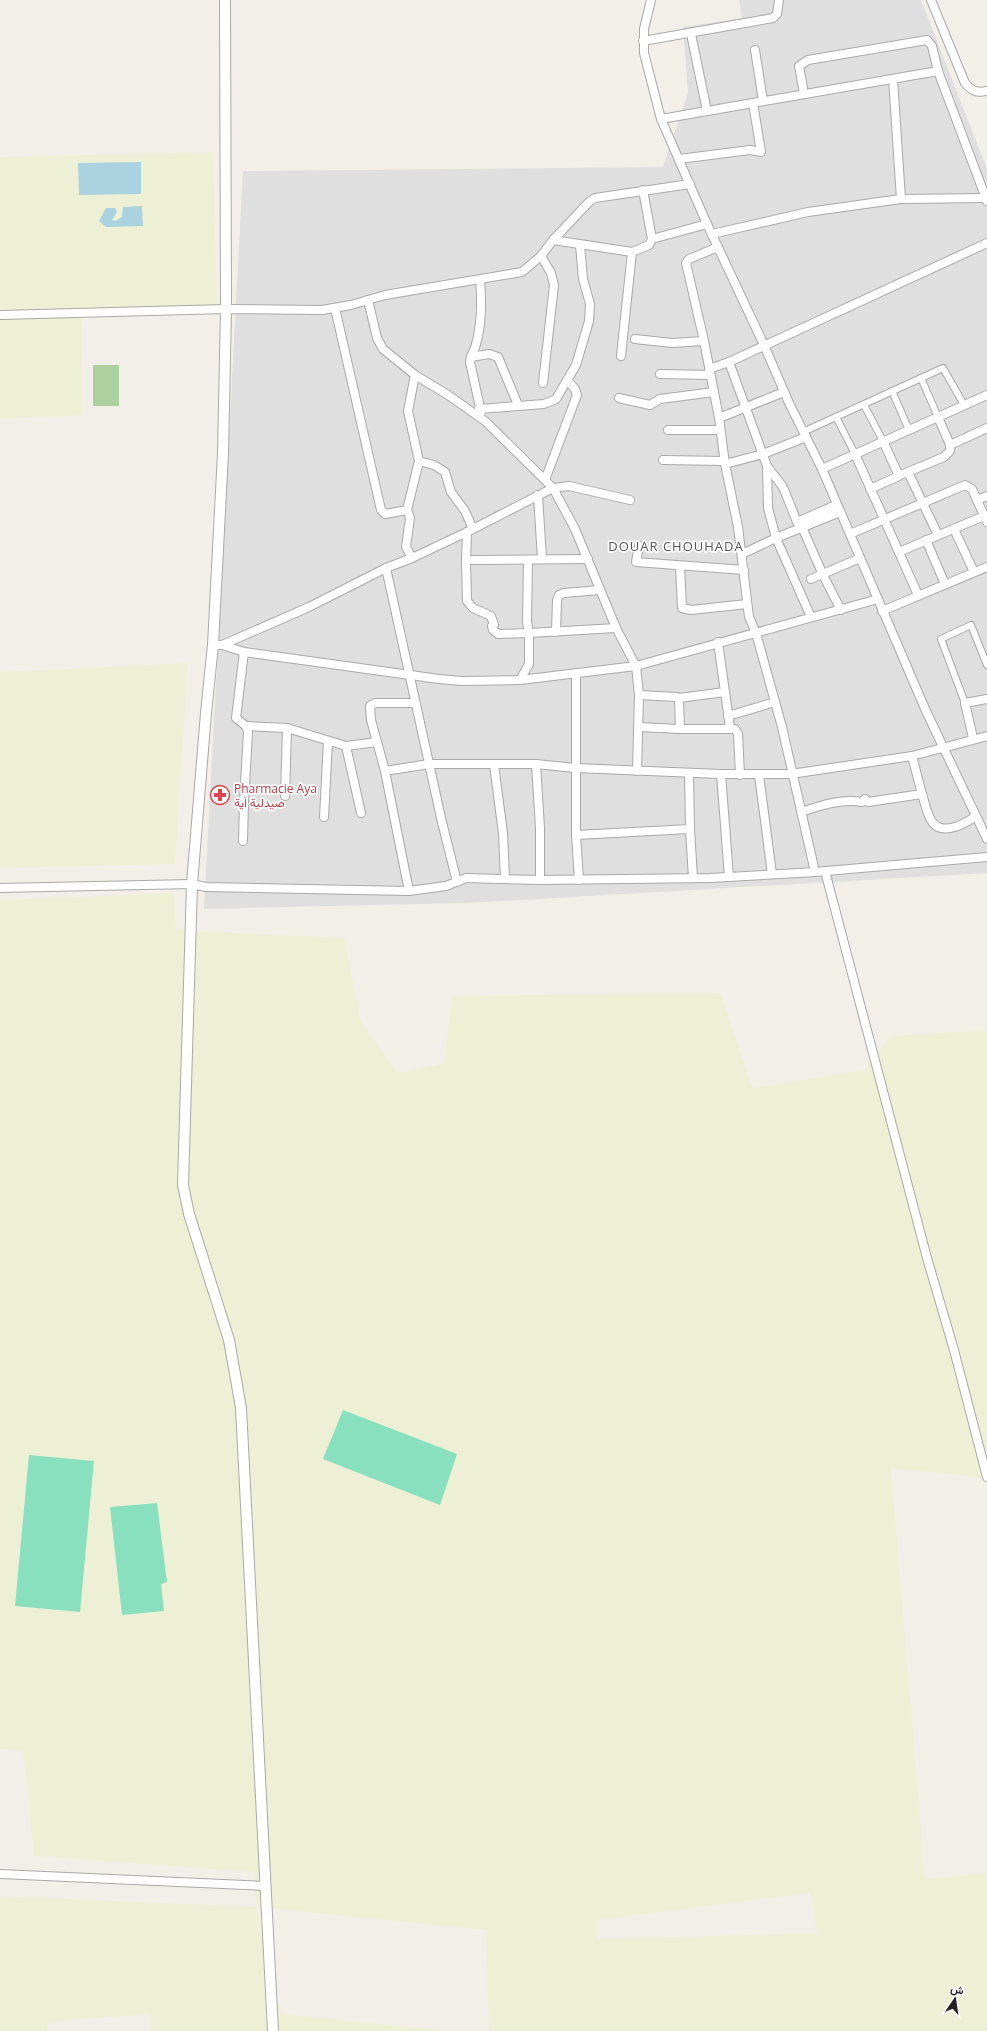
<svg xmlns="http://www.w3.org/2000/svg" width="987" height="2031" font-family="'Open Sans',Vazirmatn,sans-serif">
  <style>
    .residential { fill: #e0dfdf }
    .farmland { fill: #eef0d5; fill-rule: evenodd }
    .forest { fill: #add19e }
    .pitch { fill: #88e0be }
    .water { fill: #aad3df }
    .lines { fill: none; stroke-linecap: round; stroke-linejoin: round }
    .pedestrian-casing { stroke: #a9a9a9; stroke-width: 8 }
    .minor-casing { stroke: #a9a9a9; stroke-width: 10 }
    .tertiary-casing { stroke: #a9a9a9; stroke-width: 12 }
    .pedestrian { stroke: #fff; stroke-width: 6 }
    .minor { stroke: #fff; stroke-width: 8 }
    .tertiary { stroke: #fff; stroke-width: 10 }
    .labels { text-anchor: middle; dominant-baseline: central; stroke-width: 3.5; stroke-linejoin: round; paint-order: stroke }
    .health-label { font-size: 12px; fill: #be3a42; stroke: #fff; text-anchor: start }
    .neighbourhood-label { font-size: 13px; letter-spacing: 1px; fill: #555; stroke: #fff }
  </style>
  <rect width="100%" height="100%" fill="#f2efe9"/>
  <!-- residential -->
  <polygon class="residential" points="739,0 921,0 987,169 987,873 467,903 204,909 243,171 663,167 688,93 683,27 742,18"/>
  <!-- farmland -->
  <g class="farmland">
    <polygon points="213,152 217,305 0,310 0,157"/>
    <polygon points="81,316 83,415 0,419 0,318"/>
    <polygon points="188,663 175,864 0,868 0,672"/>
    <path d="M174,893L176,930L344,938L361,1022L398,1073L444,1063L452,996L720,993L752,1088L864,1070L890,1036L987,1030V1478L891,1468L925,1879L987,1873V2031H489L486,1930L257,1907L281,2014L449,2031H149L150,2014L47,2022V2031H0V1896L257,1907L252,1872L34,1856L23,1750L0,1749V900ZM810,1893L817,1933L597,1939V1920Z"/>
  </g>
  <!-- forest -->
  <rect class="forest" x="93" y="365" width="26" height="41"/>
  <!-- pitch -->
  <g class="pitch">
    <polygon points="343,1410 457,1454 440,1505 323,1459"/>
    <polygon points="29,1455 94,1461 80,1612 15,1606"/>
    <polygon points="157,1503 167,1582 161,1584 164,1611 122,1615 110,1507"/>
  </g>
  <!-- water -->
  <g class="water">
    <polygon points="141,162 141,194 79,195 78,163"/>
    <polygon points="142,206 143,226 106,227 99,221 106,208 115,208 117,212 112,220 115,221 122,217 123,207"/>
  </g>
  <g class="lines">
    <defs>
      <g id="pedestrian">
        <polyline points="921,378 938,417"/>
        <polyline points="892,391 909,430"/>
        <polyline points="864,405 883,441"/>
        <polyline points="836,417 855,454"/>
        <polyline points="803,432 943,368 964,405"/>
        <polyline points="965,703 941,639 971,625 987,665"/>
      </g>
      <g id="minor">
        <polyline points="651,0 644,29 644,53 661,119 707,224 764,345 789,403 822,469 926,711 987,839"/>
        <path d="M931,0L965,83C972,91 976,93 987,91"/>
        <polyline points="691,34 707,111"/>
        <polyline points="643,41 773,18 777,14 779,0"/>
        <polyline points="755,50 763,101"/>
        <polyline points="893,79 901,199"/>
        <polyline points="804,94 799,66 808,60 927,40 932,46 938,71"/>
        <polyline points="661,119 938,71 987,201"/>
        <polyline points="679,159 750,150 761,152 753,103"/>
        <polyline points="712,234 808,212 901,199 986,198"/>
        <polyline points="652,239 707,224"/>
        <polyline points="553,240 632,252 649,245 652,239 643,190"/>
        <polyline points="718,247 689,259 686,263 704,341 719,418 725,464 738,527 749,617 756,633 782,727 815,872"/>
        <polyline points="541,256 551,273 554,285 543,383"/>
        <path d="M480,280C482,302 482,323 476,344C475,351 470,355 470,362L481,412"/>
        <polyline points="368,300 377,338 383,349 415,375 448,395 485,421 553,488 575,529 616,628 636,666 639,695 677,697 679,698 680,729 735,729 738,734 740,775"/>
        <polyline points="335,308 381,510 385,514 407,510"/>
        <polyline points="0,315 226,309 322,310 351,305 385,295 522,272 541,256 553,240 590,201 595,198 690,184"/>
        <polyline points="635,339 672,343 704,341"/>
        <polyline points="621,356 632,252"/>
        <polyline points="471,357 489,354 498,357 518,405"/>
        <polyline points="729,362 767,466 783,487 797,522 802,527 823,575 841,610"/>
        <polyline points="709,369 729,362 987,243"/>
        <polyline points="660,374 710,375"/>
        <polyline points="619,398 650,405 660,399 714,392"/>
        <polyline points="479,409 544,404 556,399 576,365 589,321 590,304 583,279 580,245"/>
        <polyline points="938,417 950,445 987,428"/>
        <polyline points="719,418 784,392"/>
        <polyline points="668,430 720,430"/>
        <polyline points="855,454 918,595"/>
        <polyline points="663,460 725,461"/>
        <polyline points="419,461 434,465 445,472 451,492 465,511 473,529"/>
        <polyline points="725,464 763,454 806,437"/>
        <polyline points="767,466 768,508 776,538 811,617"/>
        <polyline points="822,469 987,395"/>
        <polyline points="908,472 938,535"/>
        <polyline points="903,474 944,457 950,451 950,445"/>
        <polyline points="545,480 577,395 575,389 567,380"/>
        <polyline points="870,489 899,476 883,441"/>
        <polyline points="538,495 542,559"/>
        <polyline points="977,500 987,496"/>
        <polyline points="797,522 836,505"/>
        <polyline points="954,529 974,572"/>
        <polyline points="467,532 466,560 467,601 473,608 491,616 494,625 492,626 493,630 498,634 529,633 527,622 528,560"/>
        <polyline points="850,534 965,485 972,489 987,522"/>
        <polyline points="926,540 945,584"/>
        <polyline points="639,546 636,562 744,570"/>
        <polyline points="899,552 984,516"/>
        <polyline points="742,554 776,538 840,512"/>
        <polyline points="412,558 406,547 410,518 407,510 419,461 408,411 415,375"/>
        <polyline points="466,560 588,559"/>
        <polyline points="680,566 682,608 691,610 747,604"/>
        <polyline points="386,568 441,818 457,882"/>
        <polyline points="811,579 860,558"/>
        <polyline points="882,611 987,567"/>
        <polyline points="556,632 557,600 559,595 564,593 600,590"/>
        <polyline points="718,642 730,728"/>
        <polyline points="213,645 222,645 244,652 439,679 462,681 520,680 636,666 878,599"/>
        <polyline points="222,645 309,607 386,568 412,558 467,532 553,488 569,486 630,500"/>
        <polyline points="576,673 576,835 690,829 689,773"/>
        <polyline points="520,680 529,664 529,633 616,628"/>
        <polyline points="679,698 725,692"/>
        <polyline points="415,703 375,703 370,706 371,720 385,771 429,764 536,764 575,768 721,774 791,774 912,756 987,736"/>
        <polyline points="728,716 775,702"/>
        <polyline points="246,726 287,728 346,746 377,742"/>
        <polyline points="638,727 680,729"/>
        <polyline points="973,738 965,703 987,699"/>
        <polyline points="346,746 361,813"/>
        <polyline points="536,764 540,828 540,880"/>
        <polyline points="494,765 503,833 505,879"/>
        <polyline points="385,771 409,891"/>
        <polyline points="637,771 639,695"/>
        <polyline points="721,774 729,877"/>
        <polyline points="759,775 772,874"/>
        <path d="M922,794C925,803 927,816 933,823C944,836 966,823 976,816"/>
        <polyline points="285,796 287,728"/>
        <path d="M801,812C819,806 842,798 862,802L865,799L868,802L922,794L912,756"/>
        <polyline points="324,817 328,741"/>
        <polyline points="690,829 693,878"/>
        <polyline points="576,835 579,880"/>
        <polyline points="243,841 244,801 248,732 246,726 236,718 244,652"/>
        <polyline points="825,871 927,1258 954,1350 987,1477"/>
        <polyline points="0,888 192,884 206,887 409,891 446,886 466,878 540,880 710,878 815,872 987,857"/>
        <polyline points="0,1874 265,1886"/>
      </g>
      <polyline id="tertiary" points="225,0 226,309 223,453 213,645 206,713 192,884 183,1185 189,1214 229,1340 241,1408 273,2031"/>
    </defs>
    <!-- pedestrian casing -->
    <use href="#pedestrian" class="pedestrian-casing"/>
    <!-- minor casing -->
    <use href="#minor" class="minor-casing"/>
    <!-- tertiary casing -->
    <use href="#tertiary" class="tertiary-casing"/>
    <!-- pedestrian -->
    <use href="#pedestrian" class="pedestrian"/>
    <!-- minor -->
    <use href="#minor" class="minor"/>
    <!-- tertiary -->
    <use href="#tertiary" class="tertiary"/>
  </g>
  <!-- icons -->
  <defs>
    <symbol id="pharmacy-ring" viewBox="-11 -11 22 22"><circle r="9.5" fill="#fff" stroke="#e0444e" stroke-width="1.5"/><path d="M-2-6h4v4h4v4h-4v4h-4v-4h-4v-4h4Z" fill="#e0444e"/></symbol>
  </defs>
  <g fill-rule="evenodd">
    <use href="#pharmacy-ring" x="209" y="784" width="22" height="22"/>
  </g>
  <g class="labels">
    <!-- health labels -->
    <g class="health-label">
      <text x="234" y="788">Pharmacie Aya<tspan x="234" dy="14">صيدلية اَية</tspan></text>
    </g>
    <!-- neighbourhood labels -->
    <g class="neighbourhood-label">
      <text x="676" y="546">DOUAR CHOUHADA</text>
    </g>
  </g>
  <!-- north arrow -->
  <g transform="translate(955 1999) rotate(13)" stroke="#ffffff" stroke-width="3" paint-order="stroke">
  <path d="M0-3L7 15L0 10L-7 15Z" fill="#222222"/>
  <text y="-6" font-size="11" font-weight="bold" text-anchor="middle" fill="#222222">ش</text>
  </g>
</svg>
